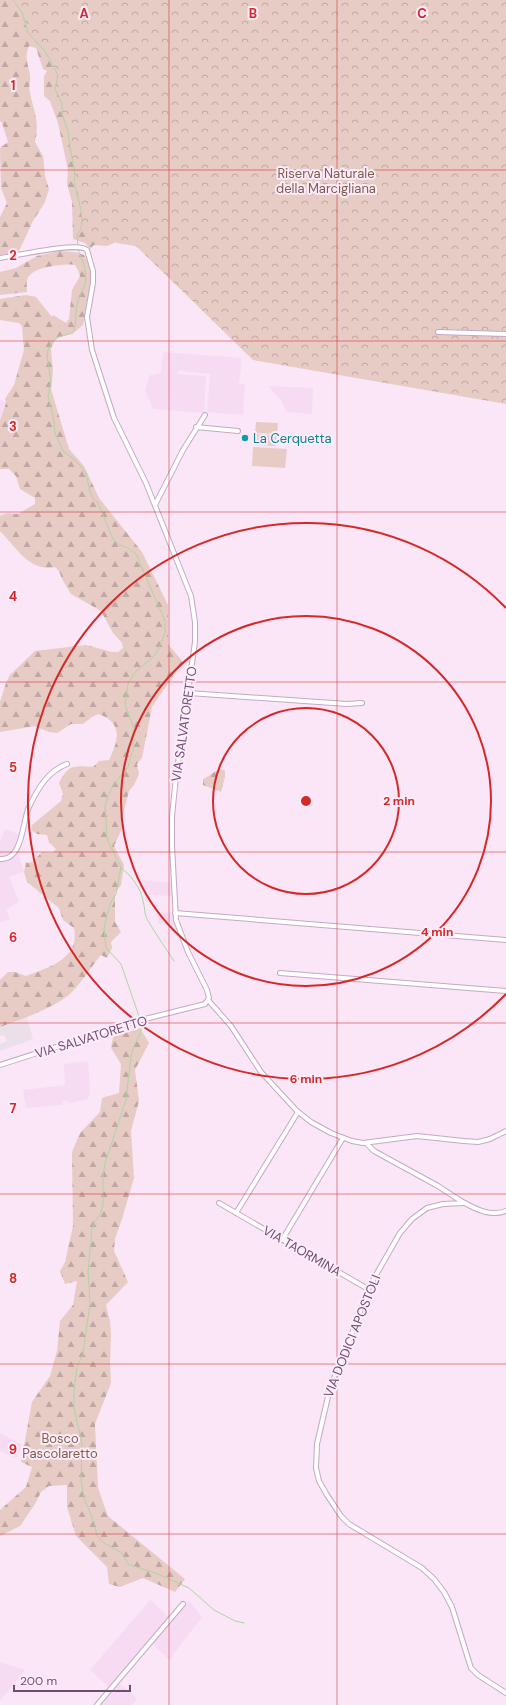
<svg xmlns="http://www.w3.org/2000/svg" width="506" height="1705" font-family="'DM Sans',sans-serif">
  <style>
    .residential { fill: #f7dbf3 }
    .industrial { fill: #ebdfea }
    .grass { fill: #e7cbc5 }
    .forest { fill: url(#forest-firs) }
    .park { fill: url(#park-crowns) }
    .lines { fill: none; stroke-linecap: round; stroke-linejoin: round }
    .stream { stroke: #afd4a2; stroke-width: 1 }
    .minor-casing { stroke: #c6a8c5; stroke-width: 6 }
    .minor { stroke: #fff; stroke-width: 4 }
    .grid { fill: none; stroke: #d62828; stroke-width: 1; stroke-opacity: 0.55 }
    .ring { fill: none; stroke: #d62828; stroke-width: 2 }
    .culture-dot { fill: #0f9aa8; stroke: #feecfa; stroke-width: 1.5 }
    .labels { text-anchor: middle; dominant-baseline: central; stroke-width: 4; stroke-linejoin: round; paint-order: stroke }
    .park-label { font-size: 13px; fill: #825b4b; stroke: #feecfa }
    .culture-label { font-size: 13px; fill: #0d838f; stroke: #feecfa; text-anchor: start }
    .street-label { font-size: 13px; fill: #704c72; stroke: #feecfa }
    .grid-label { font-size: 13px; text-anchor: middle; font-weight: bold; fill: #d62828; stroke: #feecfa; stroke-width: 4; stroke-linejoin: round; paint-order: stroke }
    .centre { fill: #d62828; stroke: #feecfa; stroke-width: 2 }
    .ring-label { font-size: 12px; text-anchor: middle; font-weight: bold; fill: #d62828; stroke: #feecfa; stroke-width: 4; stroke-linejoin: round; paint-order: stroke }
  </style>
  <defs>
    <pattern id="forest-firs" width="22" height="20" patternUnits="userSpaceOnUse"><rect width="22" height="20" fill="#e7cbc5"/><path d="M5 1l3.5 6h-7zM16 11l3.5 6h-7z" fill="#c0a7a4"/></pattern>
    <pattern id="park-crowns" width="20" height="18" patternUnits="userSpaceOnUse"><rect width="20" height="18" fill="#e7cbc5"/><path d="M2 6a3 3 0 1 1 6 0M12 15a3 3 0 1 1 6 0" fill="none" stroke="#c0a7a4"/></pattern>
  </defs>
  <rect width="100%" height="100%" fill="#fbe6f7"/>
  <!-- residential -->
  <g class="residential">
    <polygon points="163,352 242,358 239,384 245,384 243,415 207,412 210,374 186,372 183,370 180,370 177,374 205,376 206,377 204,413 153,409 145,390 150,375 161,373"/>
    <polygon points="268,386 313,388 312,414 287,412 280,399"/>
    <polygon points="0,399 6,403 0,419"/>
    <polygon points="5,829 23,836 19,856 24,872 9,877 19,902 6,909 10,919 0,923 0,841"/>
    <polygon points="142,880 171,883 172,896 149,895 149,890 143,889"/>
    <polygon points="159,912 174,913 175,925 158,924"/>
    <polygon points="88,1061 90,1092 88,1099 69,1103 66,1100 63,1101 63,1105 26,1108 23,1090 65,1085 64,1064"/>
    <polygon points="0,1433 22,1445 16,1458 0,1451"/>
    <polygon points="150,1600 169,1617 109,1687 90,1670"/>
    <polygon points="189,1601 202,1617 169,1660 152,1643"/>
    <polygon points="0,1662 25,1670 0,1701"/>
    <polygon points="119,1683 137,1699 132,1705 99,1705"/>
  </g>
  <!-- industrial -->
  <polygon class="industrial" points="27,1018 33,1039 0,1051 0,1044 7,1041 4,1035 0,1036 0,1027"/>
  <!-- grass -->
  <g class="grass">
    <polygon points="256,422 278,423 277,434 255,433"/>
    <polygon points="255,434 277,435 276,446 255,445"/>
    <polygon points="253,447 287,449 285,468 252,466"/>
  </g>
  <!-- forest -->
  <g class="forest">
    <path d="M0,0H28L51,47L111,238L114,243L107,246L94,245L90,249L85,243L73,239L72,202L67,184L68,170L58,123L50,101L44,96V76L47,71L43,69L36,48L29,46C24,57 28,63 30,75C31,81 28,88 30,93C34,112 40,122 35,142L43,156L45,176L49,189L45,202L33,221L20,249L17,253L0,256V217L7,203L1,188L0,148L8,142L2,123L0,121Z"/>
    <path d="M60,251L75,252L84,255L90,265L91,281L83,325L76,331L55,339L51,349L53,371L51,389L69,449L84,466L99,498L142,552L168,605V644L183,662L152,707L142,758L137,764L139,774L134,785L129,791L123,814V826L114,846L124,865L121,885L115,893V922L121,932L111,942L112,948L107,958L101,955C91,967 83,981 72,992C57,1007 20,1020 0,1027V980L8,972H15L26,976C49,967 80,959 74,928L63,920L59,908L27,882L24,872L26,863L32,862L42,852L52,853L56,849L49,842L47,835L37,834L31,830L32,825L61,801L63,794L59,783C68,765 73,765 93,767L99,761L109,760C119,740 123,722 98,714L92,717L83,724H71L57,733L49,732L35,726L0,732V702L6,683L10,675L35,651L86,645L112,652H118L123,648L122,643L113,633L101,611L71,594L62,579L59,571L55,567C30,573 15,546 0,531V516L7,513L18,514L35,504V498L20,489L16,476L9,469H0V420L6,403L5,399L14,385L24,350L22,326L19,323L0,320V299L26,295L36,297L52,317L53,315L66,323L69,319L72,290L80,276L78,270L75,265C65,263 38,267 31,274C25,279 27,285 27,292L0,295V272L16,268L37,256Z"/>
    <path d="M222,769L225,771V777L221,792L203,785V779C211,776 214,770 222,769Z"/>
    <polygon points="140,1028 149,1043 135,1070 139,1101 131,1131 134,1178 122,1219 115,1239 114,1251 128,1282 106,1305 110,1321 111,1335 110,1362 111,1383 95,1424 98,1488 108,1516 185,1579 175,1592 143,1578 120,1587 109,1584 107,1567 76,1536 67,1507 67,1485 49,1486 41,1492 35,1504 20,1526 0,1536 0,1510 26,1487 32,1467 21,1462 32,1402 50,1376 57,1351 60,1321 73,1305 77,1281 65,1284 60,1271 65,1262 73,1226 72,1152 80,1133 100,1112 102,1098 119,1093 121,1064 111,1048 113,1037"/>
  </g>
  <!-- park -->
  <path class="park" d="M13,0H506V404L253,360L136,246C114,243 100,240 81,229V210L74,182L75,174L70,147L68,131L62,114V103L55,89L58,75L45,51L28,33L22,12Z"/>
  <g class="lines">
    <!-- stream -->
    <g class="stream">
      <polyline points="13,0 22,12 28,33 45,51 58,75 55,89 62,103 62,114 68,131 70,147 75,174 74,182 81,210 82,221 81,229 77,235 78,245"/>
      <path d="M78,250C84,262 89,277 83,290C81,295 78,299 77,305C75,315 77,323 73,333L58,337L52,343L48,350L47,357L51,381L48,397L53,415L55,433L63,451L77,462L86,473L90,492L92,497L98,503L113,539L120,545L128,548L136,554L165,621V633L158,650L153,657L134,673L128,684L125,704L134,729V746L128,767L114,784L108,796L105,806L107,839L121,867L116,894L110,904L106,919L104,929L106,948L121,964L140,1019"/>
      <path d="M121,868C131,875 141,888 143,901C145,907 144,913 147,919C155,933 165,947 174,961"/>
      <polyline points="141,1022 141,1032 134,1046 131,1056 126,1100 105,1163 103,1175 103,1205 100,1215 94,1223 92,1229 88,1272 90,1303 83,1354 77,1367 74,1390 74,1408 82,1444 81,1479 84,1498 94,1522 97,1536 104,1543 122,1553 128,1564 158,1574 189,1588 214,1610 235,1621 244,1623"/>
    </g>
    <defs>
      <g id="minor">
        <path d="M0,258C16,256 78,241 87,250L93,271V283L87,317L92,350L114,418L146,483L191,596L195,622V642L176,777L172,816V846L176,920L188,952L207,990L209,998L205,1004L137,1021L0,1065"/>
        <polyline points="438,332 506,334"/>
        <polyline points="196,427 238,431"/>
        <polyline points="155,505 183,450 205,415"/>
        <polyline points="189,693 347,704 362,703"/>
        <path d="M0,859C23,861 22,822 29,807C38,788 48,771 67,764"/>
        <polyline points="175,913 506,940"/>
        <polyline points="280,973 506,991"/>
        <polyline points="208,1000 231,1026 261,1072 297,1111 311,1122 331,1133 352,1141 363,1143 417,1136 464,1141 478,1142 490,1139 506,1131"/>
        <polyline points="366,1143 374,1151 438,1186 461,1201 463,1203 443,1204 427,1208 412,1219 400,1233 369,1287 349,1342 330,1388 317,1444 316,1468 319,1481 327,1495 341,1516 349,1524 422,1568 434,1579 444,1592 452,1607 471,1668 478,1675 506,1693"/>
        <path d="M461,1201C476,1209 489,1217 506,1211"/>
        <polyline points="219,1203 368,1289"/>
        <polyline points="236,1213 298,1112"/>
        <polyline points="282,1240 343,1138"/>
        <polyline points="97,1705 183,1604"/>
      </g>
    </defs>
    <!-- minor casing -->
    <use href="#minor" class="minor-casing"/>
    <!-- minor -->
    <use href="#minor" class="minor"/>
  </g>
  <!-- grid -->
  <path class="grid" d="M169,0V1705M337,0V1705M0,170H506M0,341H506M0,512H506M0,682H506M0,852H506M0,1023H506M0,1194H506M0,1364H506M0,1534H506"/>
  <!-- distance rings -->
  <g class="ring">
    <circle cx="306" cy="801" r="93"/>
    <circle cx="306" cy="801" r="185"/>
    <path d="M506 994A278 278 0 1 1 506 608"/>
  </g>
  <!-- markers -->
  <circle class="culture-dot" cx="245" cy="438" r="4"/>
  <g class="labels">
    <!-- park labels -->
    <g class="park-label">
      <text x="326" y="173">Riserva Naturale<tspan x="326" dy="15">della Marcigliana</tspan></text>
      <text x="60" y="1438">Bosco<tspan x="60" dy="15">Pascolaretto</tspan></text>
    </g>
    <!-- culture labels -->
    <g class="culture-label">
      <text x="253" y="438">La Cerquetta</text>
    </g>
    <!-- street labels -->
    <g class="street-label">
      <text transform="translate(184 724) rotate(-82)">VIA SALVATORETTO</text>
      <text transform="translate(91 1037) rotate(-17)">VIA SALVATORETTO</text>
      <text transform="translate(302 1251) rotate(30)">VIA TAORMINA</text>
      <text transform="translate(352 1336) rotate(-68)">VIA DODICI APOSTOLI</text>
    </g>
  </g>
  <g class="grid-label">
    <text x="84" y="18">A</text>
    <text x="253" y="18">B</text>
    <text x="422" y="18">C</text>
    <text x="13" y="90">1</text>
    <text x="13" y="260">2</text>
    <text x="13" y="431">3</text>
    <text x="13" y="601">4</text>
    <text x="13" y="772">5</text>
    <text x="13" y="942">6</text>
    <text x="13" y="1113">7</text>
    <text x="13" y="1283">8</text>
    <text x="13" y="1454">9</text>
  </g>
  <circle cx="306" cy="801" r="6" class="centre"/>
  <g class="ring-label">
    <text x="399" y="805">2 min</text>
    <text x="437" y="936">4 min</text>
    <text x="306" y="1083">6 min</text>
  </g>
  <!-- scale -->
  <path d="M14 1685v6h116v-6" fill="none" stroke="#704c72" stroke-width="2"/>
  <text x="20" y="1685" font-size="12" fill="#704c72" stroke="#feecfa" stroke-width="3" paint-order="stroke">200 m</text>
</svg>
